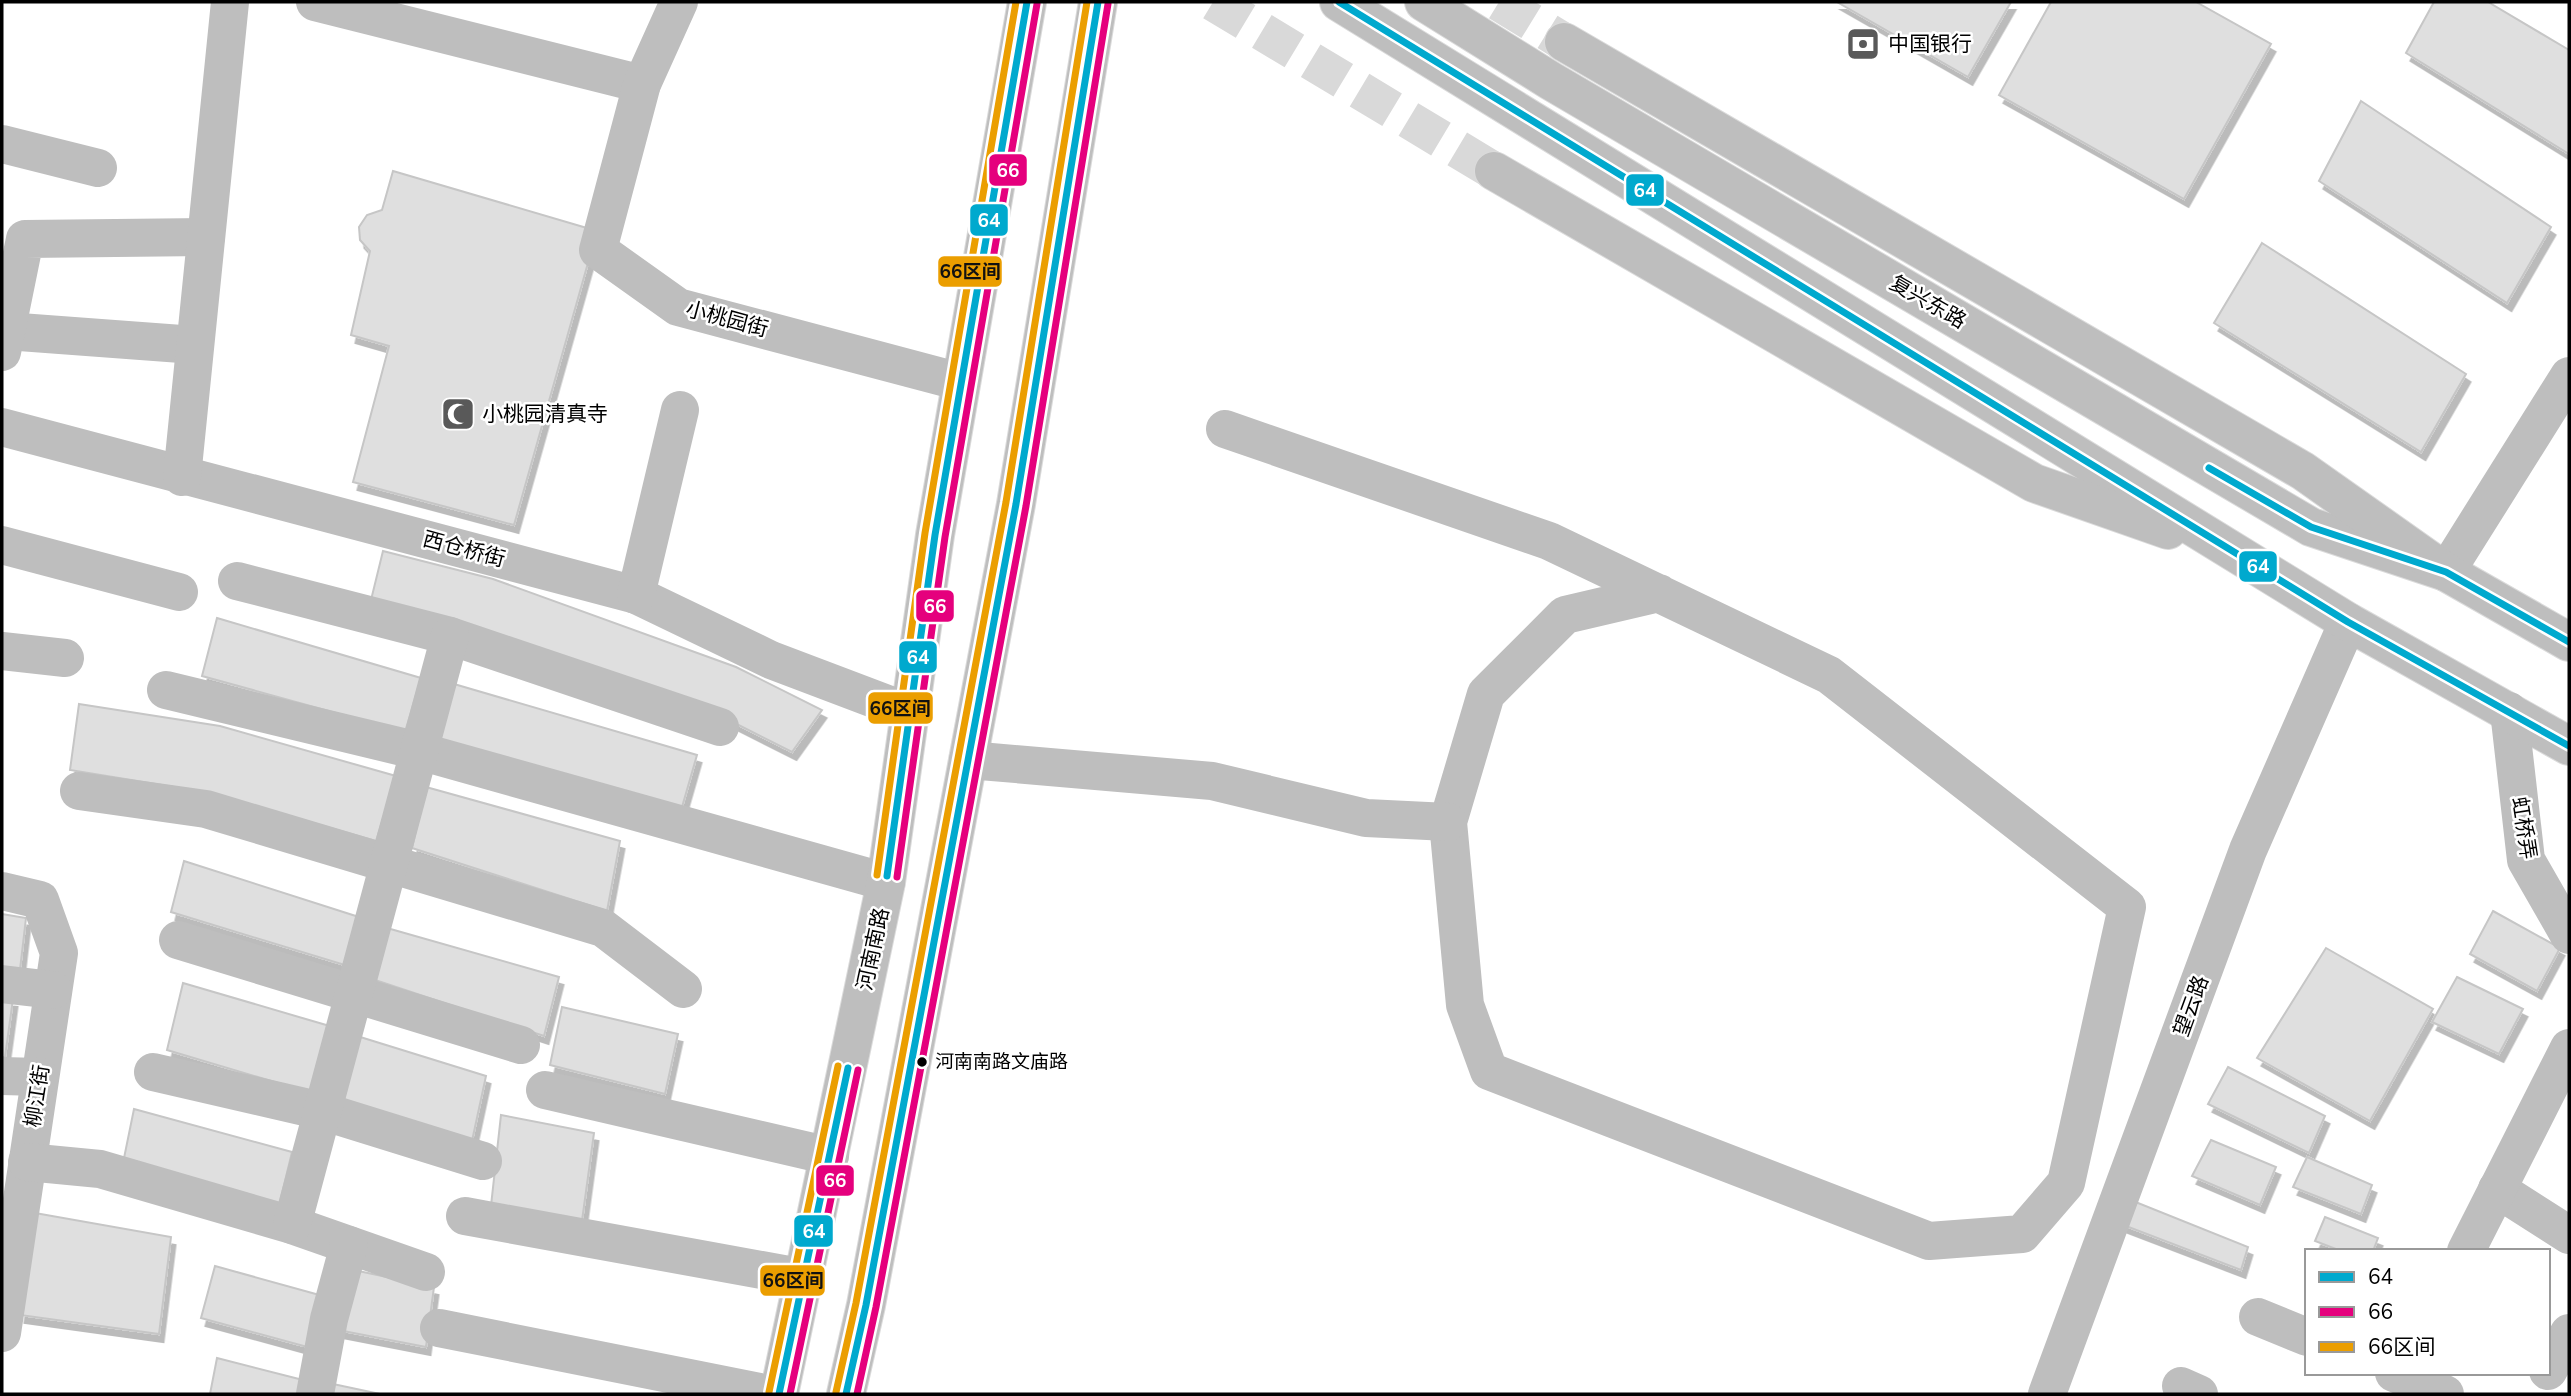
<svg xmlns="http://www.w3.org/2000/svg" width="2571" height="1396" font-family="'Nunito Sans','Noto Sans SC',sans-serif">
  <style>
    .building { fill: #dfdfdf; stroke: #c6c6c6; stroke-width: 2; filter: url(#shadow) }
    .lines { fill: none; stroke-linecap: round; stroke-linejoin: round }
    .major-tunnel { stroke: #d9d9d9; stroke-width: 38; stroke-dasharray: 38 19; stroke-linecap: butt }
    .major-casing { stroke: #dbdbdb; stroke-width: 40 }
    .minor { stroke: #bebebe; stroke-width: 38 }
    .major { stroke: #bebebe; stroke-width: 38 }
    .bus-1-casing { stroke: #fff; stroke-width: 12 }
    .bus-2-casing { stroke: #fff; stroke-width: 12 }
    .bus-3-casing { stroke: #fff; stroke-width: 12 }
    .bus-1 { stroke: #00a9ce; stroke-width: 7 }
    .bus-2 { stroke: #e5007d; stroke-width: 7 }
    .bus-3 { stroke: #eb9e00; stroke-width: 7 }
    .bus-dot { fill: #000; stroke: #fff; stroke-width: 2.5 }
    .labels { text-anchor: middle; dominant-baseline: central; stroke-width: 5; stroke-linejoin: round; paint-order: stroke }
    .bus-label { font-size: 19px; fill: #000; stroke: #fff; text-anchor: start }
    .poi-label { font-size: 21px; fill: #000; stroke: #fff; text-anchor: start }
    .street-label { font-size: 21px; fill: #000; stroke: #fff }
    .line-badge { stroke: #fff; stroke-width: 2.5 }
    .badge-label { font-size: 19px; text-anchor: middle; font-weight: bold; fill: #fff }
    .pale-badge-label { font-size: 19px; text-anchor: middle; font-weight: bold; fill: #111 }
  </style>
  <defs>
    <filter id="shadow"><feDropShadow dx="4.5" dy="8" stdDeviation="0" flood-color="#0004"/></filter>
  </defs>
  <rect width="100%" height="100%" fill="#fff"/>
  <!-- building -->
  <g class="building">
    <polygon points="1837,2 2011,2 1968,77"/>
    <polygon points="2051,2 2196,2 2271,44 2184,199 1999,95"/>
    <polygon points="2434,2 2488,2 2569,50 2569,154 2406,53"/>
    <polygon points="2361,101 2551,227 2507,303 2319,181"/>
    <polygon points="393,171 597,231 514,525 353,482 389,346 351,335 370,251 360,240 359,227 367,215 382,210"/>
    <polygon points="2262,243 2466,374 2421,452 2214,323"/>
    <polygon points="383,551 493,579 736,667 822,710 792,752 713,712 371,600"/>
    <polygon points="217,618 421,678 405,732 202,676"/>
    <polygon points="454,684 697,755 682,807 437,742"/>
    <polygon points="79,704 220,726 396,776 376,841 205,792 70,770"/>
    <polygon points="426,787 620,841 607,911 412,848"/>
    <polygon points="184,861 362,918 348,966 171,912"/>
    <polygon points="2493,911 2560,948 2537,991 2470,954"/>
    <polygon points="2,914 26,918 19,978 2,975"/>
    <polygon points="387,928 559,977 544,1036 372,979"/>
    <polygon points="2326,948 2433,1009 2370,1121 2257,1058"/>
    <polygon points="2457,977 2523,1009 2499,1054 2432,1022"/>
    <polygon points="183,983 333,1027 315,1094 167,1050"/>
    <polygon points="2,998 13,999 5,1057 2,1057"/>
    <polygon points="562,1007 678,1034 665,1094 550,1065"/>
    <polygon points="357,1036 486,1076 472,1141 343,1103"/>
    <polygon points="2228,1067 2325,1116 2309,1153 2208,1104"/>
    <polygon points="134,1109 292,1152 279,1206 123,1163"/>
    <polygon points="501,1115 594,1133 581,1228 490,1215"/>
    <polygon points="2211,1140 2276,1167 2260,1205 2192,1176"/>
    <polygon points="2307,1157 2372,1185 2361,1214 2293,1187"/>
    <polygon points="2128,1199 2248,1247 2241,1270 2118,1223"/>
    <polygon points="35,1213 171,1237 159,1334 20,1315"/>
    <polygon points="2325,1217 2378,1238 2373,1251 2341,1251 2315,1241"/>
    <polygon points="215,1266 323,1296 311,1348 201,1318"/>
    <polygon points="349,1269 434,1287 426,1347 338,1330"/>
    <polygon points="217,1358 303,1380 300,1394 210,1394"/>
    <polygon points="333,1384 380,1394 331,1394"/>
  </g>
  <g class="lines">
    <!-- major-tunnel -->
    <g class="major-tunnel">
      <polyline points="1213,2 1494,171"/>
      <polyline points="1499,2 1564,42"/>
    </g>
    <defs>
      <g id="major">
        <polyline points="1339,2 2348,622 2569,746"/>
        <polyline points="1424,2 1551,81 2311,527 2446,572"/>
        <polyline points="1564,42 2303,471 2446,572 2569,642"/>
        <polyline points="1494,171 2034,483 2168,530"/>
        <polyline points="779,1394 886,882 935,535 1027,2"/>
        <polyline points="846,1394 866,1305 1016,504 1098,2"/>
      </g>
    </defs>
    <!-- major casing -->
    <use href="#major" class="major-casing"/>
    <!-- minor -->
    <g class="minor">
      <polyline points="315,2 642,84"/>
      <polyline points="679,2 642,84 598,250 678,307 961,382"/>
      <polyline points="2,144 98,168"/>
      <polyline points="6,331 195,345"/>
      <polyline points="2,352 25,239 206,237"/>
      <polyline points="2,427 636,595 771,660 911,713"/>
      <polyline points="1225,429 1549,541 1829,675 2127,907 2066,1183 2022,1234 1929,1241 1489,1071 1465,1005 1448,822 1486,694 1565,615 1659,593"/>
      <polyline points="182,477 230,2"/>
      <polyline points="2,545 179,592"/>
      <polyline points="2446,572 2569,376"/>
      <polyline points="237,581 450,636 720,727"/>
      <polyline points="636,595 680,410"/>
      <polyline points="2,651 65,658"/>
      <polyline points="166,690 419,751 886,882"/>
      <polyline points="2509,711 2526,860 2569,935"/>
      <polyline points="968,760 1212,781 1366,818 1448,822"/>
      <polyline points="79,791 206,809 603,928 683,989"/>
      <polyline points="2,891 40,900 59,953 2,1333"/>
      <polyline points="178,940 521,1045"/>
      <polyline points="2,984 53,990"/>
      <polyline points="153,1072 322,1111 483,1161"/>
      <polyline points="2,1076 40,1077"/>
      <polyline points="545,1090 830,1156"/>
      <polyline points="27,1162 100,1169 292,1225 426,1272"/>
      <polyline points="2497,1189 2569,1235"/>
      <polyline points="465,1216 805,1278"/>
      <polyline points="292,1225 450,636"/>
      <polyline points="2466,1251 2569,1048"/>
      <polyline points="2258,1317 2307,1337"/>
      <polyline points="439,1328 769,1394"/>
      <polyline points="2548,1371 2569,1333"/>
      <polyline points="2394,1373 2445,1394"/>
      <polyline points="2181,1386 2199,1394"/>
      <polyline points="315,1394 329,1319 349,1245"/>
      <polyline points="2047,1394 2248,850 2348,622"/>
    </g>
    <!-- major -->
    <use href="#major" class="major"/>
    <defs>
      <g id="bus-1">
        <polyline points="1339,2 2348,622 2569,746"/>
        <polyline points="2209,468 2311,527 2446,572 2569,642"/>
        <polyline points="887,876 935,535 1027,2"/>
        <polyline points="779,1394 848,1068"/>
        <polyline points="846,1394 866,1305 1016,504 1098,2"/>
      </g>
      <g id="bus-2">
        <polyline points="897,877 945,537 1037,4"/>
        <polyline points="790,1394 858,1070"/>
        <polyline points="857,1394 876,1307 1026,506 1108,4"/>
      </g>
      <g id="bus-3">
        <polyline points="877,875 925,533 1016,2"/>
        <polyline points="769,1392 838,1066"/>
        <polyline points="836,1392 856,1303 1006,502 1087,2"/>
      </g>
    </defs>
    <!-- bus-1 casing -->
    <use href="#bus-1" class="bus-1-casing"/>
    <!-- bus-2 casing -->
    <use href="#bus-2" class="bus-2-casing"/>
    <!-- bus-3 casing -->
    <use href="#bus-3" class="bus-3-casing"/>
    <!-- bus-1 -->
    <use href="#bus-1" class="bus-1"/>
    <!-- bus-2 -->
    <use href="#bus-2" class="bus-2"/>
    <!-- bus-3 -->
    <use href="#bus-3" class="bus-3"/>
  </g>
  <!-- icons -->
  <defs>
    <symbol id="bank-square" viewBox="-11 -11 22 22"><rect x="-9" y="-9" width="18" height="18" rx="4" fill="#595959" stroke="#fff"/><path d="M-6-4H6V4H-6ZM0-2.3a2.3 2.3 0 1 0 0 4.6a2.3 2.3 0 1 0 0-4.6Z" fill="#fff"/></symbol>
    <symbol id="mosque-square" viewBox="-11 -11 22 22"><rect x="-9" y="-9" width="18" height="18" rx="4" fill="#595959" stroke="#fff"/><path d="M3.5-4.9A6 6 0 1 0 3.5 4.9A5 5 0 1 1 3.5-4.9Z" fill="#fff"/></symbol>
  </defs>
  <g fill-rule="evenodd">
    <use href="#bank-square" x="1844" y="25" width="38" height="38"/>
    <use href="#mosque-square" x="439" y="395" width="38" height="38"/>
  </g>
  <!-- markers -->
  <circle class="bus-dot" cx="922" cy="1062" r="6"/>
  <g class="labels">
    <!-- bus labels -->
    <g class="bus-label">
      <text x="935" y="1062">河南南路文庙路</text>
    </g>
    <!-- poi labels -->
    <g class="poi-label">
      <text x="1888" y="44">中国银行</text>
      <text x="482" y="414">小桃园清真寺</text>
    </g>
    <!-- street labels -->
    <g class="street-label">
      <text transform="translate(1928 302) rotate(30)">复兴东路</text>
      <text transform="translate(727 319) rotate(15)">小桃园街</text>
      <text transform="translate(464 549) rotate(15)">西仓桥街</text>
      <text transform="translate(2524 828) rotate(81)">虹桥弄</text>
      <text transform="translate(873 949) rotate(-78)">河南南路</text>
      <text transform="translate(2191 1006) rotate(-70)">望云路</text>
      <text transform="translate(37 1096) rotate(-81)">柳江街</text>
    </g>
  </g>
  <g class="line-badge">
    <rect x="988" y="153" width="40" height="34" rx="7" fill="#e5007d"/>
    <rect x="1625" y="173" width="40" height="34" rx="7" fill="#00a9ce"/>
    <rect x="969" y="203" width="40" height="34" rx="7" fill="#00a9ce"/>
    <rect x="937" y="255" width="66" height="33" rx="7" fill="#eb9e00"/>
    <rect x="2238" y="550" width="40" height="33" rx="7" fill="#00a9ce"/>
    <rect x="915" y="589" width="40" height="34" rx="7" fill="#e5007d"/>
    <rect x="898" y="640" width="40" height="34" rx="7" fill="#00a9ce"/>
    <rect x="867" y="691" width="67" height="34" rx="7" fill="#eb9e00"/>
    <rect x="815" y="1164" width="40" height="33" rx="7" fill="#e5007d"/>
    <rect x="793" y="1214" width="41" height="34" rx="7" fill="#00a9ce"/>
    <rect x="759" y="1264" width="67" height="33" rx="7" fill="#eb9e00"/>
  </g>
  <g class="badge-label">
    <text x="1008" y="177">66</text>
    <text x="1645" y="197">64</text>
    <text x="989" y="227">64</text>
    <text x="2258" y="573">64</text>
    <text x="935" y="613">66</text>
    <text x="918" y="664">64</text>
    <text x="835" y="1187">66</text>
    <text x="814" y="1238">64</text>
  </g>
  <g class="pale-badge-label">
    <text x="970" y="278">66区间</text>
    <text x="900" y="715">66区间</text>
    <text x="793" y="1287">66区间</text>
  </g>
  <!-- border -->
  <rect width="2571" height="1396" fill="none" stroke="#000000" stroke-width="7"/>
  <!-- legend -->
  <rect x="2305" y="1249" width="245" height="126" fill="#ffffff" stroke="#999999" stroke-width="2"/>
  <rect x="2319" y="1272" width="35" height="10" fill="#00a9ce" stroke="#999999" stroke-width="2"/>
  <text x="2368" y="1284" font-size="21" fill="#000000">64</text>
  <rect x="2319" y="1307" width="35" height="10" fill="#e5007d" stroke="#999999" stroke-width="2"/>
  <text x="2368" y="1319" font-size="21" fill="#000000">66</text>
  <rect x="2319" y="1342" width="35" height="10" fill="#eb9e00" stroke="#999999" stroke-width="2"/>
  <text x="2368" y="1354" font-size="21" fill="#000000">66区间</text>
</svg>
